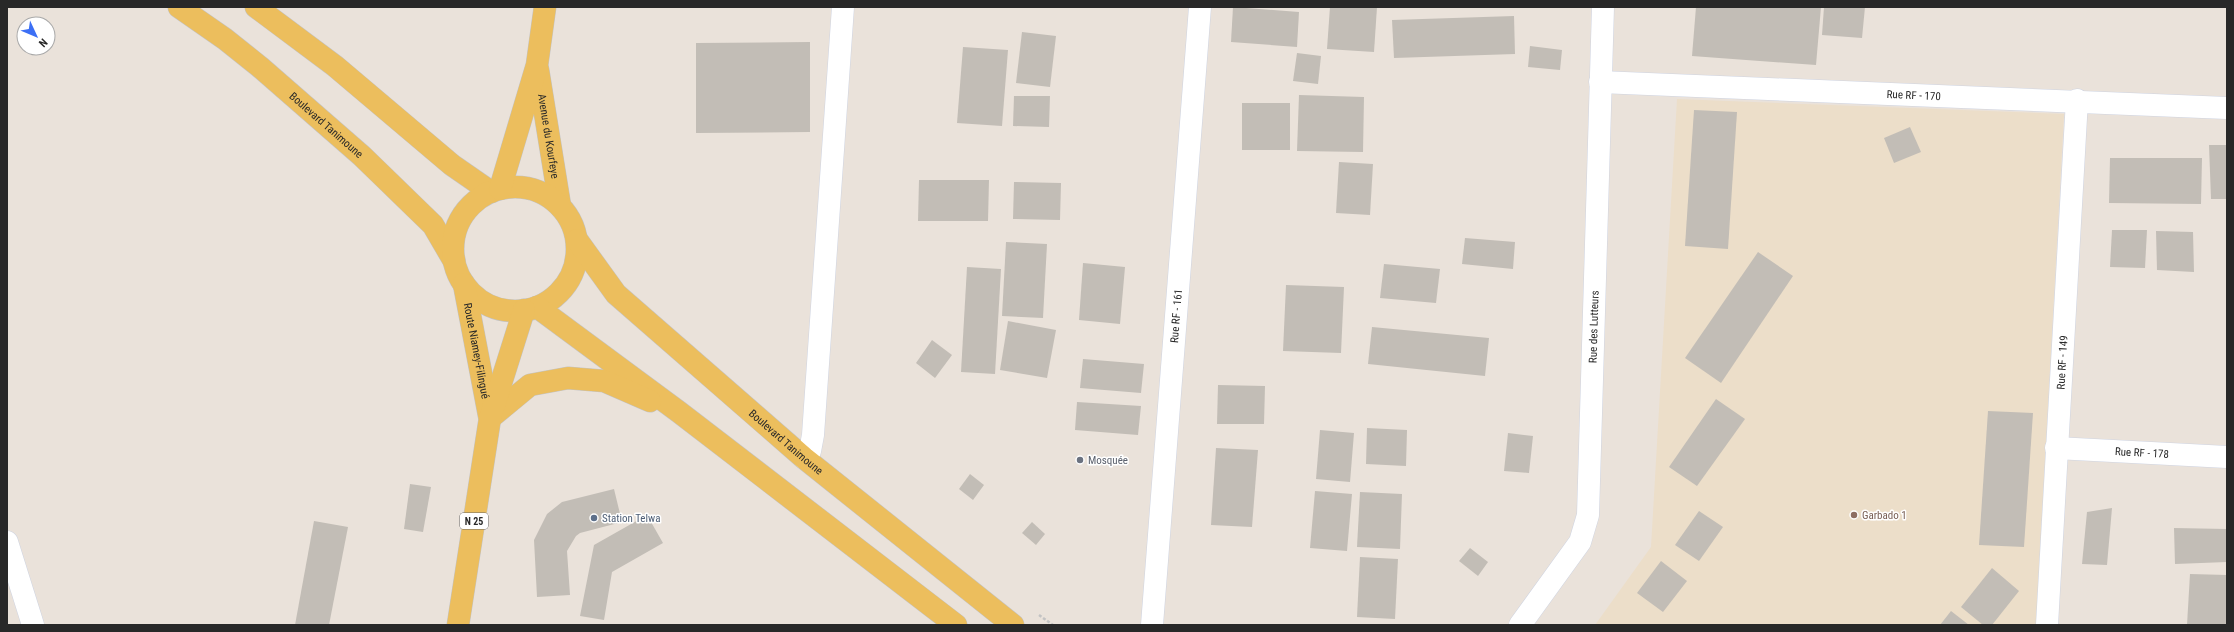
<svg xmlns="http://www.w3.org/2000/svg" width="2234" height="632" font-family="'Roboto Condensed',sans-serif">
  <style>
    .education { fill: #ecdec9 }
    .building { fill: #c2bdb6 }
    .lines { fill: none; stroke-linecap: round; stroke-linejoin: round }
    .street-casing { stroke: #cfd4e1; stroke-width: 23 }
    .primary-casing { stroke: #c3c3c3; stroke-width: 23 }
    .path { stroke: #c3c3c3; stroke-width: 2.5; stroke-dasharray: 3 2; stroke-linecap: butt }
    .street { stroke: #fff; stroke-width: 22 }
    .primary { stroke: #ecbe5d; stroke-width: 22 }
    .worship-dot { fill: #6b7280; stroke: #fff; stroke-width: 1.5 }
    .education-dot { fill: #8d6e63; stroke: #fff; stroke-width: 1.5 }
    .service-dot { fill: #5c6f8a; stroke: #fff; stroke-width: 1.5 }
    .labels { text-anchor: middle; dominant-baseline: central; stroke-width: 3; stroke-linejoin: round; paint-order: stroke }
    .shield { fill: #fff; stroke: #686868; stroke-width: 1 }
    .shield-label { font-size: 10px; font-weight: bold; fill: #282828 }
    .street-label { font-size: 11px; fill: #282828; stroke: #fff }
    .worship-label { font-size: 11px; fill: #5b616d; stroke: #fff; text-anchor: start }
    .education-label { font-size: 11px; fill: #785e54; stroke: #fff; text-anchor: start }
    .service-label { font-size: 11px; fill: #4e5e75; stroke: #fff; text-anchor: start }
  </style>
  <rect width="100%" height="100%" fill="#eae2da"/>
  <!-- education -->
  <polygon class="education" points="1677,99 2064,114 2036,625 1595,625 1651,547"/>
  <!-- building -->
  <g class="building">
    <polygon points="1233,7 1299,12 1297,47 1231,42"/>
    <polygon points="1330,7 1377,7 1374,52 1327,49"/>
    <polygon points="1696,7 1821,7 1816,65 1692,56"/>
    <polygon points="1824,7 1865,7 1862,38 1822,35"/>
    <polygon points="1514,16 1515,54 1394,58 1392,20"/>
    <polygon points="1022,32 1056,36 1050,87 1016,83"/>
    <polygon points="810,42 810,132 696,133 696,43"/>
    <polygon points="1530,46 1562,50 1560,70 1528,67"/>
    <polygon points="963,47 1008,50 1002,126 957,123"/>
    <polygon points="1297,53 1321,56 1318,84 1293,81"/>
    <polygon points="1299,95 1364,97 1363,152 1297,151"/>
    <polygon points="1014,96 1050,96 1049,127 1013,126"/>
    <rect x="1242" y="103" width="48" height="47"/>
    <polygon points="1694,110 1737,112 1728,249 1685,246"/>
    <polygon points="1910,127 1921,152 1894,163 1884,138"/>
    <polygon points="2209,145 2227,145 2227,199 2211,199"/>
    <polygon points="2110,158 2202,158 2201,204 2109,203"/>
    <polygon points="1339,162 1373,164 1370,215 1336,213"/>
    <polygon points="919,180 989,180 988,221 918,221"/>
    <polygon points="1014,182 1061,183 1060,220 1013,219"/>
    <polygon points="2112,230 2147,230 2145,268 2110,267"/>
    <polygon points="2156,231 2193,232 2194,272 2157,270"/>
    <polygon points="1465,238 1515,242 1513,269 1462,264"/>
    <polygon points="1006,242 1047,244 1043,318 1002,316"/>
    <polygon points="1758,252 1793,276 1721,383 1685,358"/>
    <polygon points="1083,263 1125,267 1120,324 1079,320"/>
    <polygon points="1384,264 1440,269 1436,303 1380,298"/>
    <polygon points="967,267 1001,269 995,374 961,372"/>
    <polygon points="1286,285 1344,287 1341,353 1283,351"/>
    <polygon points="1008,321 1056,330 1047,378 1000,370"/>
    <polygon points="1372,327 1489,338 1485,376 1368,364"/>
    <polygon points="932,340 952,355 935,378 916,363"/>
    <polygon points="1083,359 1144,364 1141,393 1080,388"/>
    <polygon points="1218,385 1265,386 1264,424 1217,424"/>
    <polygon points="1716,399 1745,419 1697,486 1669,467"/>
    <polygon points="1077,402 1141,406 1138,435 1075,430"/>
    <polygon points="1988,411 2033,413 2024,547 1979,545"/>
    <polygon points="1367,428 1407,430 1406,466 1366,464"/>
    <polygon points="1320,430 1354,433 1350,482 1316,479"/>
    <polygon points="1508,433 1533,436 1529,473 1504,471"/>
    <polygon points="1216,448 1258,450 1252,527 1211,525"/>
    <polygon points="970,474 984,485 973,500 959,489"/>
    <polygon points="410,484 431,487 423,532 404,529"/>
    <polygon points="614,489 622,522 580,533 576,536 567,551 570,595 537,597 534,540 547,514 562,502"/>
    <polygon points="1315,491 1352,494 1347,551 1310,548"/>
    <polygon points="1360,492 1402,494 1400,549 1357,547"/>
    <polygon points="2112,508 2107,565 2082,564 2087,512"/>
    <polygon points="1699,511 1723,527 1699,561 1675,545"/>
    <polygon points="647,515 663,543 612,572 604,620 580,616 594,545"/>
    <polygon points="314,521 348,527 329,625 295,625"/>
    <polygon points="1032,522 1045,534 1036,545 1022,533"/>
    <polygon points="2174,528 2227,529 2227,562 2175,564"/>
    <polygon points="1470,548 1488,562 1478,576 1459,561"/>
    <polygon points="1360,557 1398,559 1395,619 1357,617"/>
    <polygon points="1661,561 1687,581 1663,612 1637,593"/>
    <polygon points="1992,568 2019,591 1992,625 1983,625 1961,607"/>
    <polygon points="2190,574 2227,575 2227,625 2187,625"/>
    <polygon points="1951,611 1969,625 1940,625"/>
  </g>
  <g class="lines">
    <defs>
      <g id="street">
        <path id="s1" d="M1600,82L2227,108"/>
        <path id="s2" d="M2056,448L2227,457"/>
        <polyline points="804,458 810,451 813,435 843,7"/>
        <polyline points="7,542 33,625"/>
        <path id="s3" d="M1152,625L1200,7"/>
        <path id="s4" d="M1520,625L1580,542L1588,515L1603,7"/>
        <path id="s5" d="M2047,625L2077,100"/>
      </g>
      <g id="primary">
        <path id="s6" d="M179,7L225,39L260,67L362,156L433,225L454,261"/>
        <polyline points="256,7 335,66 452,165 491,192"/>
        <path id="s7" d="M538,70L560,206"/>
        <circle cx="515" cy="249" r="62"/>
        <polyline points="500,189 537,65 545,7"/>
        <path id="s8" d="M577,240L616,294L804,458L1013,625"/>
        <path id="s9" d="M464,284L489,415"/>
        <polyline points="537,307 679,412 956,625"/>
        <polyline points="490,418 530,385 568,378 604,381 650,401"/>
        <polyline points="458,625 490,418 524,310"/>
      </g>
    </defs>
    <!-- street casing -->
    <use href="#street" class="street-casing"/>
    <!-- primary casing -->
    <use href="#primary" class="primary-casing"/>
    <!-- path -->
    <polyline class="path" points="1039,615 1053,625"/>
    <!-- street -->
    <use href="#street" class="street"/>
    <!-- primary -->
    <use href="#primary" class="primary"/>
  </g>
  <!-- markers -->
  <circle class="worship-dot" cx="1080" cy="460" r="4"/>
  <circle class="education-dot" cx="1854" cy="515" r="4"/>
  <circle class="service-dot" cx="594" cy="518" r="4"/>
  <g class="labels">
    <!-- shield labels -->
    <rect class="shield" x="460" y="513" width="28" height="16" rx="3"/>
    <g class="shield-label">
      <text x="474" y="521">N 25</text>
    </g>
    <!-- street labels -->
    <g class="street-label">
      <text stroke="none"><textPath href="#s1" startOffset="314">Rue RF - 170</textPath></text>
      <text stroke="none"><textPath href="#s6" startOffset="189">Boulevard Tanimoune</textPath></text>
      <text stroke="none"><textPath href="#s7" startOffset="67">Avenue du Kourfeye</textPath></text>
      <text stroke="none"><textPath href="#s3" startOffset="310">Rue RF - 161</textPath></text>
      <text stroke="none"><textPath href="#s4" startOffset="319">Rue des Lutteurs</textPath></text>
      <text stroke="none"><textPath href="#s9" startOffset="68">Route Niamey-Filingué</textPath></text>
      <text stroke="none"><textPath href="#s5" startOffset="263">Rue RF - 149</textPath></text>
      <text stroke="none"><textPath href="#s8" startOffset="292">Boulevard Tanimoune</textPath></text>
      <text stroke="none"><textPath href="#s2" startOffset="86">Rue RF - 178</textPath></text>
    </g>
    <!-- worship labels -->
    <g class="worship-label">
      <text x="1088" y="460">Mosquée</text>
    </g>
    <!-- education labels -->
    <g class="education-label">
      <text x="1862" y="515">Garbado 1</text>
    </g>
    <!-- service labels -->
    <g class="service-label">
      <text x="602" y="518">Station Telwa</text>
    </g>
  </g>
  <!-- border -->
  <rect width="2234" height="632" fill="none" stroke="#282828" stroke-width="16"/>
  <!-- north arrow -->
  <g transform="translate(36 36) rotate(134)"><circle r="19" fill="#ffffff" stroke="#a9a9a9"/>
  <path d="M0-3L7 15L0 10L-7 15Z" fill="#3c6ff5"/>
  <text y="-6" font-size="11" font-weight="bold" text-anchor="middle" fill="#282828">N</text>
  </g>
</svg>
